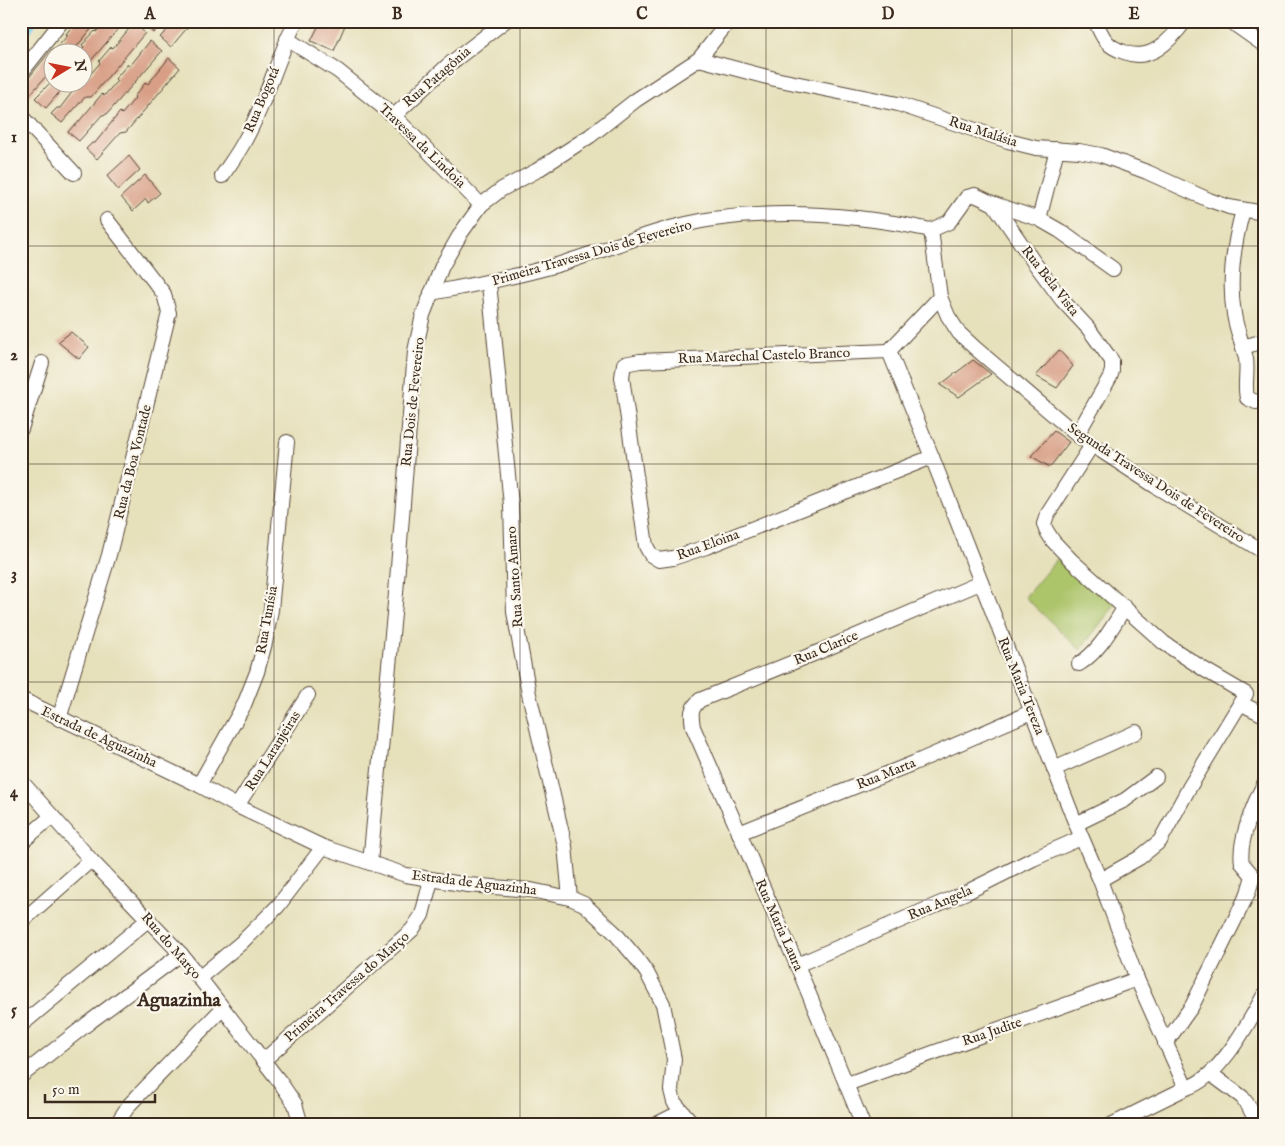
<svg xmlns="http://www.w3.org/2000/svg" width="1285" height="1146" font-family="'IM FELL English',serif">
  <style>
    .green { fill: #acc46a; stroke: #747744 }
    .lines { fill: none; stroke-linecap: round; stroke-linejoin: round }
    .canal { stroke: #6ac5e8; stroke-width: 15 }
    .building { fill: #d89f86 }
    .street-casing { stroke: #554536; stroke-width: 16 }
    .street { stroke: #fff; stroke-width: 14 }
    .grid { fill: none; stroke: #3b2a1e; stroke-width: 1; stroke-opacity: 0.55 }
    .labels { text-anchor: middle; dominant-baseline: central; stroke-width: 4.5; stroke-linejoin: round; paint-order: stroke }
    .street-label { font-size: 14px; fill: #3b2a1e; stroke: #fbf7ec }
    .district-label { font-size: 19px; font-weight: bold; fill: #3b2a1e; stroke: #fbf7ec }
    .neatline { fill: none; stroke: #3b2a1e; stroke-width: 2 }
    .grid-label { font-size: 16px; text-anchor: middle; font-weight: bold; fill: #3b2a1e }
  </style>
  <rect width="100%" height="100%" fill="#fbf7ec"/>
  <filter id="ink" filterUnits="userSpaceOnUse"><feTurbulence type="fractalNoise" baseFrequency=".02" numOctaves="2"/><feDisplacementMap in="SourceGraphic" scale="10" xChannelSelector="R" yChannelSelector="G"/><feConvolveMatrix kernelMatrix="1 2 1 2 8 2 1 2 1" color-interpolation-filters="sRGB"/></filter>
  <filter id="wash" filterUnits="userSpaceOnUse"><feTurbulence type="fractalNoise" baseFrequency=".0096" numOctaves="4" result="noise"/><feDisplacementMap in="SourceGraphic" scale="20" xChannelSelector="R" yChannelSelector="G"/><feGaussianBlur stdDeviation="1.12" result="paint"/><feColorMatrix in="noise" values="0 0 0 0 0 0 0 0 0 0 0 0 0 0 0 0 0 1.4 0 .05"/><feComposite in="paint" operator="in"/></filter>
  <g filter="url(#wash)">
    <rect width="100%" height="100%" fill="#e6e0bb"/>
    <!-- green -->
    <polygon class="green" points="1062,553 1117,602 1080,650 1025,597"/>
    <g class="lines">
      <!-- canal -->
      <polyline class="canal" points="21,33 29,21"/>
    </g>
    <g id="blocks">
      <!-- building -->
      <g class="building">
        <polygon points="76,21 98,21 72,52 52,52 52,69 29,96 21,89 21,83 24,80 27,80 52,49 54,51 68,35 66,34"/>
        <polygon points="106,21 125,21 82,71 82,52 79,52 84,47 82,45 95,31 96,32"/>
        <polygon points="144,21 164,21 153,33 143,23"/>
        <polygon points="177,21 193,21 171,47 160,37"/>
        <polygon points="321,21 343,21 346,23 334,51 311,41"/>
        <polygon points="134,23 145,33 91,97 85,97 62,123 51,114 57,108 60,108 80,82 82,82 85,77 87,78 100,63 99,61 111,47 113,48"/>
        <polygon points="150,41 162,51 107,114 102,115 79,141 68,132 74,125 76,125 102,94 104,96 117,81 115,79 128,64 130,66"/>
        <polygon points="169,58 180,68 126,132 120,133 97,159 86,149 92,143 95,143 120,112 122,114 135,98 134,97 146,82 148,84"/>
        <polygon points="52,81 52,82 68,82 46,108 35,98"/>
        <polygon points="129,156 140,170 118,190 107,176"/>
        <polygon points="145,175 160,193 148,203 146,199 133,211 121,197"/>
        <polygon points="71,332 89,347 79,359 58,342"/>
        <polygon points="1059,350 1073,366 1057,388 1036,376"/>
        <polygon points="973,360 991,374 959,397 940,385"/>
        <polygon points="1054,431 1069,442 1050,467 1031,456"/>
      </g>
    </g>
  </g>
  <g filter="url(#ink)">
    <use href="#blocks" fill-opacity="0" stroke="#554536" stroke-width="1"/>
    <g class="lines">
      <defs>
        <g id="street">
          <path d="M1095,21C1099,28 1102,37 1107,42C1111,47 1118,50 1124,52C1150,63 1170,41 1185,21"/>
          <polyline points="1230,21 1264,45"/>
          <polyline points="287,39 338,71 394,116 481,205"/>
          <polyline points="699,59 775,79 898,104 1008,141 1036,148 1079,151 1101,155 1147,172 1209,200 1229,207 1264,213"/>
          <polyline points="21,73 62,21"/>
          <polyline points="21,116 74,173"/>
          <polyline points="394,116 447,66 505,21"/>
          <path d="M222,176C230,164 239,152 245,140C266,102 277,59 296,21"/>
          <polyline points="994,204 1039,219 1060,231 1113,269"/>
          <path d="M1243,210C1234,243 1228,279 1234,314C1236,329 1243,344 1246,359C1248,372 1244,385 1247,398L1256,402L1264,400"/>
          <polyline points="1039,219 1057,149"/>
          <polyline points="489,283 511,505 514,612 529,694 565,846 570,898"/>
          <path d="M431,293C474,285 515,277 557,265C609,249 659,227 713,219C786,209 860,215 931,230"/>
          <polyline points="1243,347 1264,341"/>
          <polyline points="889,351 932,457 1073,817 1100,880 1137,979 1186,1088"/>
          <polyline points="889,351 640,361 624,364 622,377 646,546 651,555 659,560 673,558 706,547 932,457"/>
          <polyline points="889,351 940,297"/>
          <polyline points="21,429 42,363"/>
          <polyline points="1077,435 1110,377 1112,371 1112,361 1088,328 1062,300 1033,261 994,204 975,195 967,197 949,222 931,230 940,297 948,316 959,333 975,348 1077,435 1155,486 1264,552"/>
          <polyline points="1092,445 1047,515 1044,524 1046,530 1053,541 1072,561 1164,643 1205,670 1246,694 1189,788 1160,841 1139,858 1100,880"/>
          <path d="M1079,664C1100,651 1112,627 1125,607"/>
          <polyline points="21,699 199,785 237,806 323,847 406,875 468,885 531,890 570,898 584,904 615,933 637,959 647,973 663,1004 674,1059 671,1090 674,1102 694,1125"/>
          <polyline points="1240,703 1264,715"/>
          <polyline points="59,719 109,555 169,313 164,294 107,220"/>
          <polyline points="1054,769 1136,732"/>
          <polyline points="21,781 91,860 181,954 280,1082 295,1104 301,1125"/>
          <polyline points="199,785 244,705 257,672 265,643 271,610 287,442"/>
          <polyline points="237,806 308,695"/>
          <polyline points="1076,824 1125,800 1156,777"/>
          <polyline points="739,833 914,763 1031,712"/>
          <polyline points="21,843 52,816"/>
          <polyline points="370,863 396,593 415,351 423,315 442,266 461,233 481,205 502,189 536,171 590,136 636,100 699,59 729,21"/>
          <polyline points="21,922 91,860"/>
          <polyline points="797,965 969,891 1033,859 1081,838"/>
          <polyline points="199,978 241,943 278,906 323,847"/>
          <polyline points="21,1025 149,919"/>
          <path d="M1165,1044L1192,1006L1248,893L1253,876L1242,863C1238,842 1254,803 1264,784"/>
          <polyline points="264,1060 412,930 422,915 431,880"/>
          <polyline points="1211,1074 1242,1097 1248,1105 1258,1125"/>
          <polyline points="21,1076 91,1021 181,954"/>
          <polyline points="847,1084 1137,979"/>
          <polyline points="116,1125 129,1105 222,1009"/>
          <polyline points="655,1125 681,1112"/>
          <path d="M863,1125L797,965L693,727C691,714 690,709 700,700L816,653L980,583"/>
          <path d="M1111,1125L1186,1088C1219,1079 1248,1024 1264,995"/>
        </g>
      </defs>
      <!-- street casing -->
      <use href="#street" class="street-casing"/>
      <!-- street -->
      <use href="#street" class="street"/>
    </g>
  </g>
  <!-- grid -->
  <path class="grid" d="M274,21V1125M520,21V1125M766,21V1125M1012,21V1125M21,246H1264M21,464H1264M21,682H1264M21,900H1264"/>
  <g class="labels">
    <!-- street labels -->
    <g class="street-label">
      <text transform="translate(437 77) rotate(-41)">Rua Patagônia</text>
      <text transform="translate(262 100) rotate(-67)">Rua Bogotá</text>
      <text transform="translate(983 132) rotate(18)">Rua Malásia</text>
      <text transform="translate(422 146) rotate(44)">Travessa da Lindoia</text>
      <text transform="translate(592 253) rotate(-16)">Primeira Travessa Dois de Fevereiro</text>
      <text transform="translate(1050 281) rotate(52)">Rua Bela Vista</text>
      <text transform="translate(764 356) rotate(-2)">Rua Marechal Castelo Branco</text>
      <text transform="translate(413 402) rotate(-84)">Rua Dois de Fevereiro</text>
      <text transform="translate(133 462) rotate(-76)">Rua da Boa Vontade</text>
      <text transform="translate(1156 483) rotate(33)">Segunda Travessa Dois de Fevereiro</text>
      <text transform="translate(708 545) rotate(-20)">Rua Eloina</text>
      <text transform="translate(515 577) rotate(-94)">Rua Santo Amaro</text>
      <text transform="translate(267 620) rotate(-80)">Rua Tunísia</text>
      <text transform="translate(826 648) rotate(-23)">Rua Clarice</text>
      <text transform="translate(1021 686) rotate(68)">Rua Maria Tereza</text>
      <text transform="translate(99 737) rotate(25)">Estrada de Aguazinha</text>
      <text transform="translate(273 751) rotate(-58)">Rua Laranjeiras</text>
      <text transform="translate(886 774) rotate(-22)">Rua Marta</text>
      <text transform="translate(474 883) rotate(7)">Estrada de Aguazinha</text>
      <text transform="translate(940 903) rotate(-23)">Rua Angela</text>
      <text transform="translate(779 925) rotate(66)">Rua Maria Laura</text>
      <text transform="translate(171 946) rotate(49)">Rua do Março</text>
      <text transform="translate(347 987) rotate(-41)">Primeira Travessa do Março</text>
      <text transform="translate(992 1032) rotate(-19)">Rua Judite</text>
    </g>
    <!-- district labels -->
    <g class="district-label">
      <text x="179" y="1001">Aguazinha</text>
    </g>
  </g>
  <!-- margin -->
  <rect width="1285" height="1146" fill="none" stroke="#fbf7ec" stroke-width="55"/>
  <!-- north arrow -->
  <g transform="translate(68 68) rotate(80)"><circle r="24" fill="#fbf7ec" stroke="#aea59a"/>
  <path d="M0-4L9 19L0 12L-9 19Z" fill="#c8321e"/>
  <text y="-8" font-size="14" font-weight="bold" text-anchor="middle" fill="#3b2a1e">N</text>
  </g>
  <!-- scale -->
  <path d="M45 1094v8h110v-8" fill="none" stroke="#3b2a1e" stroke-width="2.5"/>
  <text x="52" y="1094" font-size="15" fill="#3b2a1e" stroke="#fbf7ec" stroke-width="4" paint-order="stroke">50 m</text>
  <rect x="28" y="28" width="1230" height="1090" class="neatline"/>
  <g class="grid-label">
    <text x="150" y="19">A</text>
    <text x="397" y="19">B</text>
    <text x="642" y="19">C</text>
    <text x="888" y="19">D</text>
    <text x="1134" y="19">E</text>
    <text x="14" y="142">1</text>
    <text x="14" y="360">2</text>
    <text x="14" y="579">3</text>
    <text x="14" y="797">4</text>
    <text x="14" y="1015">5</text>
  </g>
</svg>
